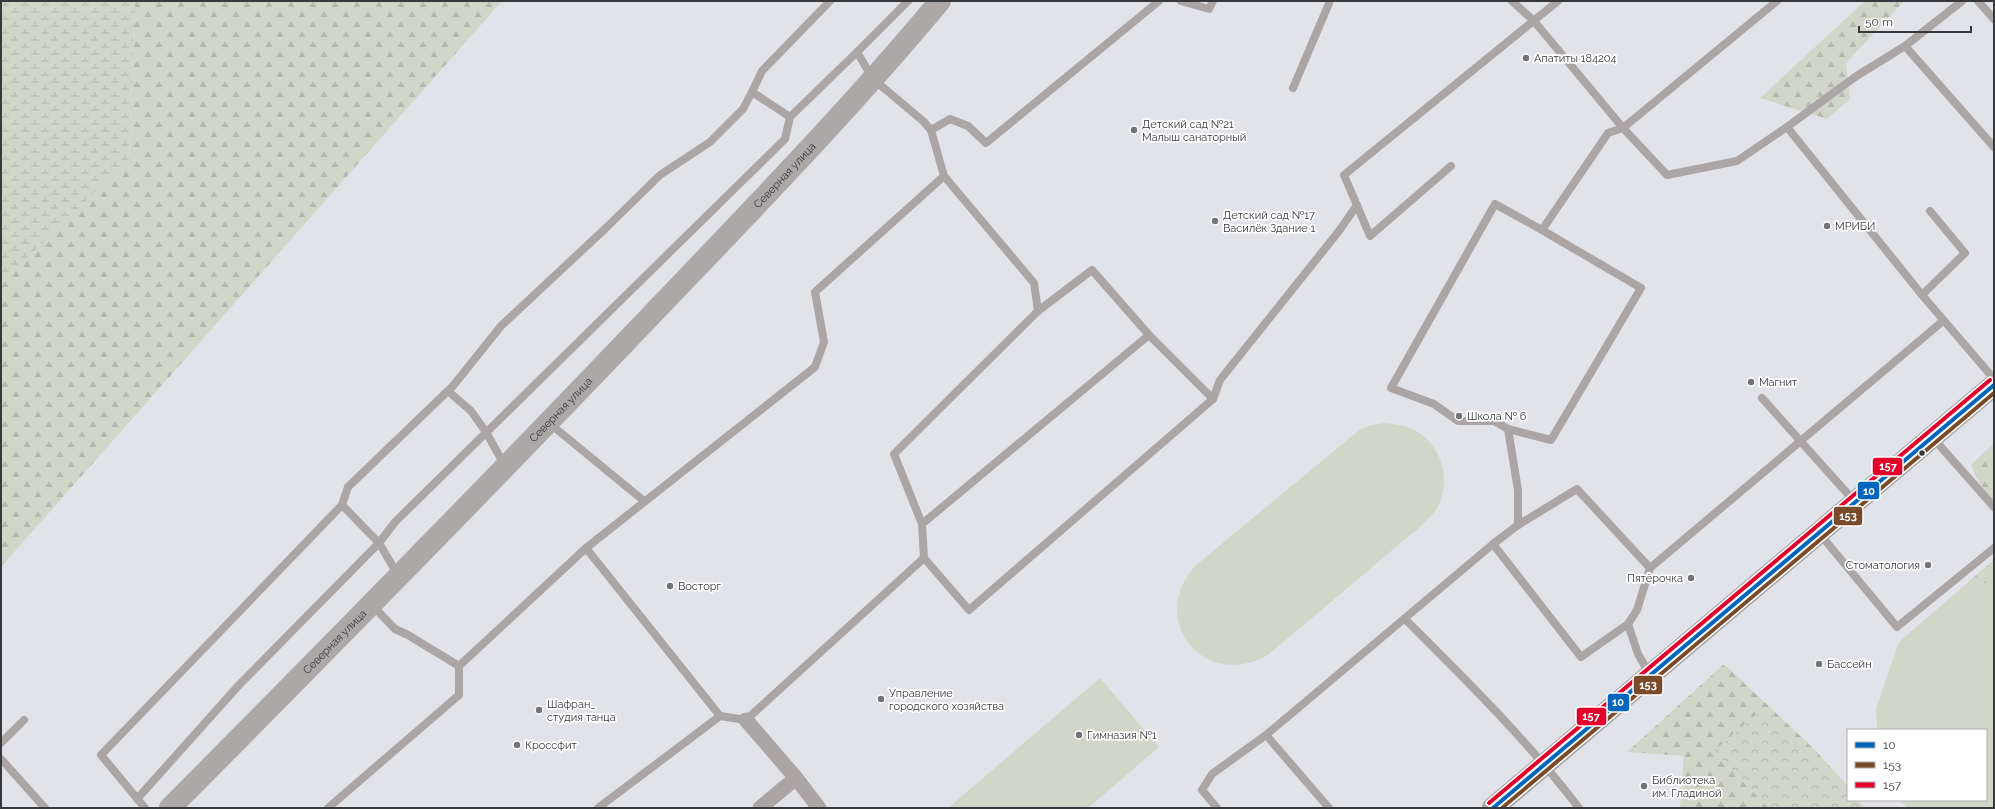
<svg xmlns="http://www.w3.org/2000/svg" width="1995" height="809" font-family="Raleway,sans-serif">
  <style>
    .grass { fill: #d1d6c9 }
    .forest { fill: url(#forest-firs) }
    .wetland { fill: url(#wetland-marsh) }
    .park { fill: url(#park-crowns) }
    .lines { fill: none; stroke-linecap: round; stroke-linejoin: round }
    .lane { stroke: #aba6a5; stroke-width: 8 }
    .street { stroke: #aba6a5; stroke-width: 15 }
    .secondary { stroke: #a9a5a5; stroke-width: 22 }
    .primary { stroke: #aca8a8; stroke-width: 22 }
    .bus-1-casing { stroke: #fff; stroke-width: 7 }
    .bus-2-casing { stroke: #fff; stroke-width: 7 }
    .bus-3-casing { stroke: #fff; stroke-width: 7 }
    .bus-1 { stroke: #0065bd; stroke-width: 4 }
    .bus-2 { stroke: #7a4b2a; stroke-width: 4 }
    .bus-3 { stroke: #e4002b; stroke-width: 4 }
    .poi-dot { fill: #737478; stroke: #fff; stroke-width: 1.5 }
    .bus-dot { fill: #37383c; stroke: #fff; stroke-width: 1.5 }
    .labels { text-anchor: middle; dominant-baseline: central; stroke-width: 3.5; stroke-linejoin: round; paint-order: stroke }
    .poi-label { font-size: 11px; fill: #37383c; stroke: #fff; text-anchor: start }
    .street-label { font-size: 11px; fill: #37383c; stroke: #fff }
    .line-badge { stroke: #fff; stroke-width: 1.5 }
    .badge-label { font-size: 11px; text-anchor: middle; font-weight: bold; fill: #fff }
  </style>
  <defs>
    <pattern id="forest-firs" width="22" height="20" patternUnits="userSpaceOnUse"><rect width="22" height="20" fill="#d1d6c9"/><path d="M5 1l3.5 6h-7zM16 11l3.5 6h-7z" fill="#b4b8ae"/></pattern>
    <pattern id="wetland-marsh" width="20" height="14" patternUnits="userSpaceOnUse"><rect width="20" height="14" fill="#d1d6c9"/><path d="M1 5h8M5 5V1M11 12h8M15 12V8" fill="none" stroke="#b4b8ae"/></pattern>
    <pattern id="park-crowns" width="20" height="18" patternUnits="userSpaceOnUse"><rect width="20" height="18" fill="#d1d6c9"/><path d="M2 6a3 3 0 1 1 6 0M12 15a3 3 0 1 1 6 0" fill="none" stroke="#b4b8ae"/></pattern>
  </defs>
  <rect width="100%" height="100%" fill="#e2e3e8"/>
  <!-- grass -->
  <g class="grass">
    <path d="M1385,423C1394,424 1403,425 1412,429C1439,441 1451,475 1440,502C1436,512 1428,519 1421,526L1268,655C1204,691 1147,621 1195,566L1358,431L1371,425Z"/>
    <polygon points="1994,560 1994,808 1908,808 1899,800 1986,800 1986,730 1877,730 1876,709 1899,642"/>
    <polygon points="1100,678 1159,747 1088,808 948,808"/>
  </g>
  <!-- forest -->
  <g class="forest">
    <polygon points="135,1 502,1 1,567 1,283 129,159"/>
    <polygon points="1865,1 1904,1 1846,63 1850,99 1827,119 1760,98"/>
    <polygon points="1994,443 1994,504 1984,492 1971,465"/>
    <polygon points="1994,560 1994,583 1967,583"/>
    <polygon points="1724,664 1812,747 1848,786 1848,791 1765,707 1714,751 1769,808 1680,808 1684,756 1627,752"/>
  </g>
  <!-- wetland -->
  <polygon class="wetland" points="1,1 135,1 129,159 1,283"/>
  <!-- park -->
  <polygon class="park" points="1765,707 1848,791 1848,800 1857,800 1865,808 1769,808 1714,751"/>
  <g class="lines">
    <!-- lane -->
    <g class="lane">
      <polyline points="1181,1 1209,9 1213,1"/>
      <polyline points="1512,1 1534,21 1623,128 1777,1"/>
      <polyline points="1978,1 1994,19"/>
      <polyline points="1905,46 1962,1"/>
      <polyline points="857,52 908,1"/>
      <polyline points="1293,88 1330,1"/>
      <polyline points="790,117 752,92 762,71 830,1"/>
      <polyline points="931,130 944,176 815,292 824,342 815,367 586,548 720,716 746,720 924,558 969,610 1213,399 1220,380 1339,231 1357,205"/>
      <polyline points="1994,147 1905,46 1855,77 1787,127 1922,295 1994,379"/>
      <polyline points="1451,166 1370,236 1344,175 1558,1"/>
      <polyline points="1922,295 1965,253 1930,211"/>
      <polyline points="1038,311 1092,270 1149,335"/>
      <polyline points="448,391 471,411 486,432 505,466"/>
      <polyline points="1762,398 1855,502"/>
      <polyline points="549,423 644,501"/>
      <polyline points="1508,429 1551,440 1641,288 1542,230"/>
      <polyline points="1933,438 1994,507"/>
      <polygon points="1577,489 1650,568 1637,610 1628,624 1581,657 1493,544 1518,525"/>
      <polyline points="342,505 348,487 453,386 501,326 607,227 660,175 710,142 743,109 752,92"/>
      <polyline points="922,524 894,454 1038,311 1034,283 944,176"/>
      <polyline points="1518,525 1518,490 1508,429 1494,421 1458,421 1434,404 1391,388 1495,204 1542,230 1608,133 1623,128 1667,175 1737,161 1787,127"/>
      <polyline points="1819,533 1897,627 1994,548"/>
      <polyline points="924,558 922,524 1149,335 1213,399"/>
      <polyline points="1650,568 1943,321"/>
      <path d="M1405,619C1466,680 1527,740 1579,808"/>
      <polyline points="1628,624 1638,654 1650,675"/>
      <polyline points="459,666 586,548"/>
      <polyline points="1,743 24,720"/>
      <polyline points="1,759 45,808"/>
      <polyline points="137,799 239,685 379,543 395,522 785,139 790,117 857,52 873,79 923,121 931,130 950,119 968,126 986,143 1159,1"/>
      <polyline points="145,808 101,755 342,505 379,543 398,575"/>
      <polyline points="328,808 459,695 459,666 408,635 395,629 372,605"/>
      <polyline points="598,808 720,716"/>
      <polyline points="1217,808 1202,790 1212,774 1266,735"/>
      <polyline points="1329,808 1266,735 1493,544"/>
    </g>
    <!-- street -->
    <g class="street">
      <polyline points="746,720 796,778 819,808"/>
      <polyline points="760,808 796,778"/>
    </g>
    <!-- secondary -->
    <polyline class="secondary" points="1493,808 1994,385"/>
    <!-- primary -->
    <path class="primary" id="s1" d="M170,808C328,649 485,489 640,327C742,220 846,114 940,1"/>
    <defs>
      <polyline id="bus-1" points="1493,808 1994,385"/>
      <polyline id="bus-2" points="1502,808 1994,393"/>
      <polyline id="bus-3" points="1489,803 1990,380"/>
    </defs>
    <!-- bus-1 casing -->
    <use href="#bus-1" class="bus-1-casing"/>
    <!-- bus-2 casing -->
    <use href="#bus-2" class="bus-2-casing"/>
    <!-- bus-3 casing -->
    <use href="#bus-3" class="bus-3-casing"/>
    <!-- bus-1 -->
    <use href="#bus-1" class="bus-1"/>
    <!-- bus-2 -->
    <use href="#bus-2" class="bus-2"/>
    <!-- bus-3 -->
    <use href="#bus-3" class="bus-3"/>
  </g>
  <!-- markers -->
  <g class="poi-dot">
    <circle cx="1526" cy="58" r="4"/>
    <circle cx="1134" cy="130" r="4"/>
    <circle cx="1215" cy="221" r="4"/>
    <circle cx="1827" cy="226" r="4"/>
    <circle cx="1751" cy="382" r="4"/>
    <circle cx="1459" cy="416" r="4"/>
    <circle cx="1928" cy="565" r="4"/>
    <circle cx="1691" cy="578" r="4"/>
    <circle cx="670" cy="586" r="4"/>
    <circle cx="1819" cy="664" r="4"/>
    <circle cx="881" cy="699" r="4"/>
    <circle cx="539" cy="710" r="4"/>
    <circle cx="1079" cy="735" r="4"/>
    <circle cx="517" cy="745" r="4"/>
    <circle cx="1644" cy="786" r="4"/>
  </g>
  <circle class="bus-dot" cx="1922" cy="453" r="3.5"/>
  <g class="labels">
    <!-- poi labels -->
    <g class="poi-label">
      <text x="1534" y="58">Апатиты 184204</text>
      <text x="1142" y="124">Детский сад №21<tspan x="1142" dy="13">Малыш санаторный</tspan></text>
      <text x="1223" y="215">Детский сад №17<tspan x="1223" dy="13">Василёк Здание 1</tspan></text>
      <text x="1835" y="226">МРИБИ</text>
      <text x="1759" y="382">Магнит</text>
      <text x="1467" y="416">Школа № 6</text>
      <text x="1920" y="565" text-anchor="end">Стоматология</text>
      <text x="1683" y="578" text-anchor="end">Пятёрочка</text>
      <text x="678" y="586">Восторг</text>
      <text x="1827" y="664">Бассейн</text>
      <text x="889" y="693">Управление<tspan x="889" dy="13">городского хозяйства</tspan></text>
      <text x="547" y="704">Шафран_<tspan x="547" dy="13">студия танца</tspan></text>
      <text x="1087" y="735">Гимназия №1</text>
      <text x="525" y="745">Кроссфит</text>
      <text x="1652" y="780">Библиотека<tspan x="1652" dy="13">им. Гладиной</tspan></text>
    </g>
    <!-- street labels -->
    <g class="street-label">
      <text stroke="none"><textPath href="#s1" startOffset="882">Северная улица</textPath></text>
      <text stroke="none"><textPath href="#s1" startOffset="558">Северная улица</textPath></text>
      <text stroke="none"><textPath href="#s1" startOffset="234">Северная улица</textPath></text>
    </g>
  </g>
  <g class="line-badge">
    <rect x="1872" y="457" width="31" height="19" rx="4" fill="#e4002b"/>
    <rect x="1857" y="481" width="23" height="19" rx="4" fill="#0065bd"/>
    <rect x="1833" y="506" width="30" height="20" rx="4" fill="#7a4b2a"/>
    <rect x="1633" y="675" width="30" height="20" rx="4" fill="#7a4b2a"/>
    <rect x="1607" y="693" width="23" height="19" rx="4" fill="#0065bd"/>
    <rect x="1576" y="707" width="31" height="19" rx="4" fill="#e4002b"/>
  </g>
  <g class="badge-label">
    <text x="1888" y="470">157</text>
    <text x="1869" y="495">10</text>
    <text x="1848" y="520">153</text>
    <text x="1648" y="689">153</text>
    <text x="1618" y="706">10</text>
    <text x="1591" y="720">157</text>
  </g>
  <!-- border -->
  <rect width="1995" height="809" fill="none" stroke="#37383c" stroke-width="4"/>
  <!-- legend -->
  <rect x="1847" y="729" width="140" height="72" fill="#ffffff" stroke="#afafb1"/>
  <rect x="1855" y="742" width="20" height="6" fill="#0065bd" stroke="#afafb1"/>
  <text x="1883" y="749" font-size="12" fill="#37383c">10</text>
  <rect x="1855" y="762" width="20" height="6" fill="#7a4b2a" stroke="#afafb1"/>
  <text x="1883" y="769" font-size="12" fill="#37383c">153</text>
  <rect x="1855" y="782" width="20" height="6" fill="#e4002b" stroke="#afafb1"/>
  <text x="1883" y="789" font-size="12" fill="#37383c">157</text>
  <!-- scale -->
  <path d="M1859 26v6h112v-6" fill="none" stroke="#37383c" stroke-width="2"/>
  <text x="1865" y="26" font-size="12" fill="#37383c" stroke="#ffffff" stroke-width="3" paint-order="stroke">50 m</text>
</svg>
